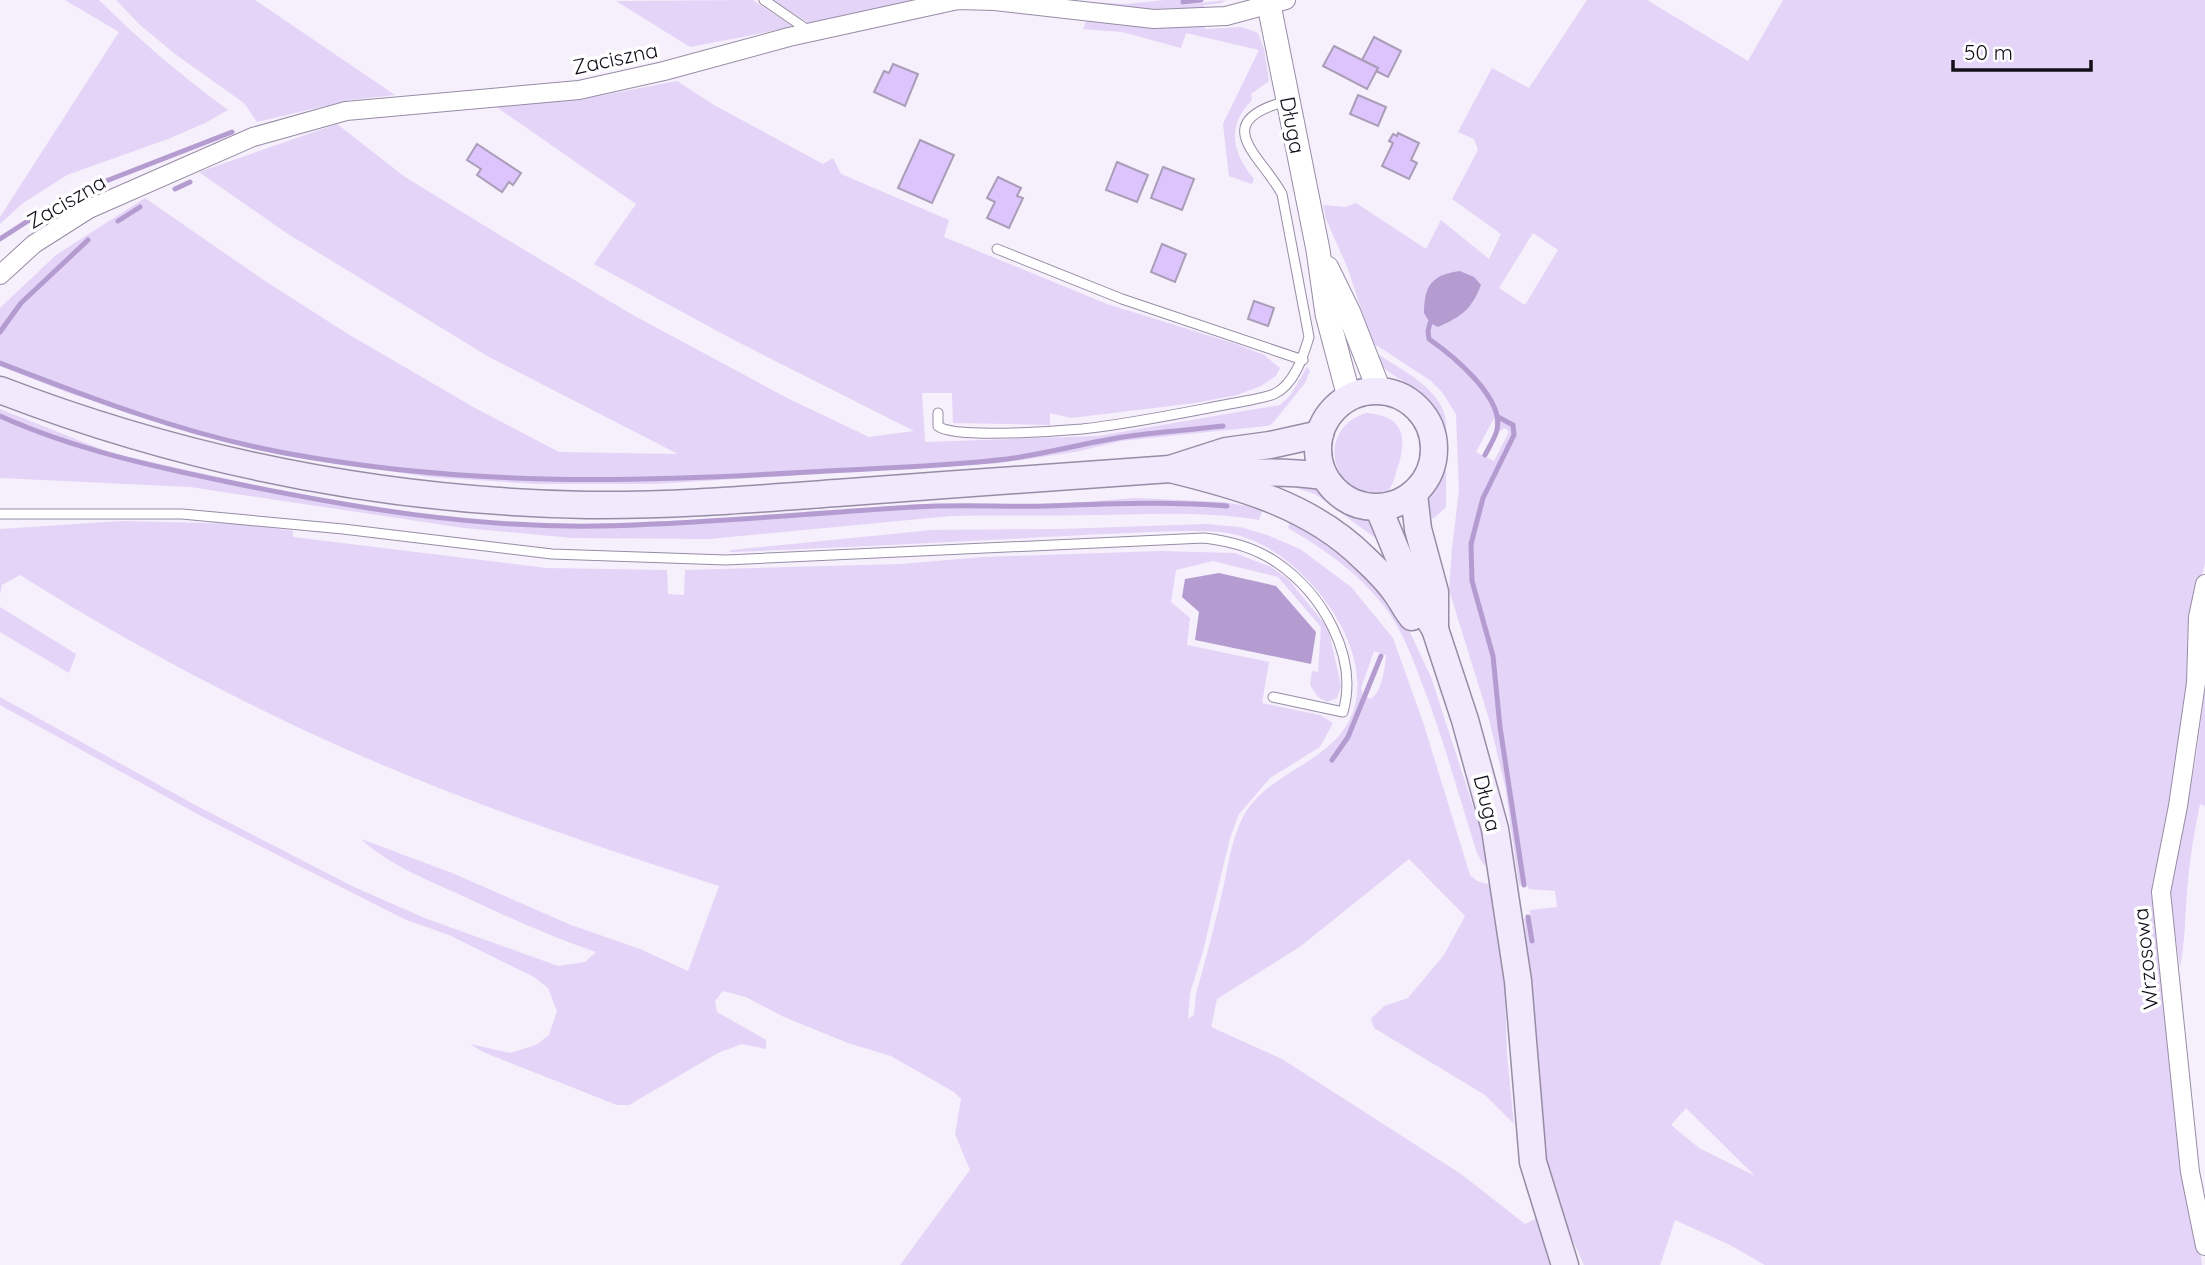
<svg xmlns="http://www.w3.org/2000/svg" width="2205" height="1265" font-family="Quicksand,sans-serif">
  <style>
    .green { fill: #e4d4f7; fill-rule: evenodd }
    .water { fill: #b49cd1 }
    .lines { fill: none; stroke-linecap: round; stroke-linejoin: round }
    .stream { stroke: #b49cd1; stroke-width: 5 }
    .building { fill: #dec4fc; stroke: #a99db8; stroke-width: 2 }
    .service-casing { stroke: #978ca6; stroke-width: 11 }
    .minor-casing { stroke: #978ca6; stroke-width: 20 }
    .tertiary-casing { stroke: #978ca6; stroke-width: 25 }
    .secondary-casing { stroke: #978ca6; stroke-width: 29 }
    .service { stroke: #fff; stroke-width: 9 }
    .minor { stroke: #fff; stroke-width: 18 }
    .tertiary { stroke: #fff; stroke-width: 23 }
    .secondary { stroke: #f2e9fc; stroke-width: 26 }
    .labels { text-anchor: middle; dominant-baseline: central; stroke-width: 7; stroke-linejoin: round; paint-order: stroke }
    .street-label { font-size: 21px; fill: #130f18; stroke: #fff }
  </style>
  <rect width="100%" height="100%" fill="#f5f0fb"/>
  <!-- green -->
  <g class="green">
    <path d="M65,0H99C140,41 182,76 228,110L205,123L168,139L67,175L23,203L0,224V217L119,32Z"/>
    <polygon points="116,0 255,0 395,95 350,100 257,122 244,103 175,54 139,24"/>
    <polygon points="753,0 793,27 690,47 616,1"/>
    <polygon points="773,0 922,0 810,24"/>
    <polygon points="1165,0 1184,0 1183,5 1226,0 1221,3 1204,5 1204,10 1171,13 1092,7 1093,2 1125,4"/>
    <path d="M1587,0H1647L1748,61L1783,0H2205V563L2192,618L2189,683L2161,849L2152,885L2202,1265H1765L1730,1245L1675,1220L1660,1265H1584L1553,1197L1546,1168L1524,918L1530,917V910L1557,907L1555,891L1529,889L1526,883L1519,885L1505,786L1489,719L1449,590L1452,549L1459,490L1456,414L1442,392L1431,381L1378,346L1373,345L1348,269L1326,219L1323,205L1346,207L1356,203L1426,249L1441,220L1489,259L1501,234L1452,199L1478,150L1474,139L1458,132L1492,68L1529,88ZM1533,233L1558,250L1525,305L1499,288ZM1494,418L1495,428L1500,431L1505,428L1509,432L1494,461L1476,452ZM1686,1108L1755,1176L1699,1148L1671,1125Z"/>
    <path d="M1087,19L1204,24L1205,29L1242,27L1258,33L1264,49L1269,81L1251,94L1252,100C1226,126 1232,152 1254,179L1252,184L1229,176L1223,124L1259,50L1186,33L1181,48L1122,32L1083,29Z"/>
    <polygon points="677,81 714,105 823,164 833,158 841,174 949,220 944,237 1107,304 1236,344 1264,355 1280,368 1276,376 1261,386 1237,395 1195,403 1071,418 1050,413 1050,425 953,423 952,393 922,393 925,442 1098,436 1280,405 1290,396 1307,367 1310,371 1305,383 1272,424 1267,426 1121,441 1075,452 1000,463 655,484 536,484 430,477 287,456 190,433 66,392 0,366 0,308 56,255 145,198 262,279 348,334 475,408 559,452 678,454 489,357 288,234 199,172 337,124 405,177 498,234 631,314 787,398 869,437 914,431 732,339 594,264 636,204 495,106 583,99"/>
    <path d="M1376,353C1403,371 1455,395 1445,435C1431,383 1412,393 1378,363Z"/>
    <path d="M0,409L111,453L316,499L449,518L558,525L750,518L917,504H1058L1134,498L1224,502L1263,509L1259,520C1205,511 1152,514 1097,515C1049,516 1000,515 951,516L709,539L573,538L464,528L190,487L0,478Z"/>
    <path d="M1366,413C1408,416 1407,442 1396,473C1392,484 1392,490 1381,495C1329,495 1316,429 1366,413Z"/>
    <polygon points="1446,455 1446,507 1434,518 1428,518 1427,501"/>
    <path d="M1296,480C1321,484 1324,499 1343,509C1361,519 1367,516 1379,536L1374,537L1315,494L1296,488Z"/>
    <path d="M1291,515L1362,567L1406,624L1431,677L1484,840L1490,867L1483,864L1477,853C1459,797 1444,740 1423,686C1413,660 1405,636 1389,613C1364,577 1326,550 1288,528Z"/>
    <path d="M122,521L245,524L293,531V537L546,568L667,570L668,594L684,595L685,570L901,564L983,557L1160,551L1235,553L1271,567L1288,579L1328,628L1341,686L1337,698L1327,702L1318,697L1310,685L1312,671L1318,672L1321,627L1278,577L1213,561L1176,570L1171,602L1190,618L1187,645L1269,662L1262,703L1320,715L1333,723L1320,747L1270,778L1239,814L1230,838L1203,951L1190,993L1188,1019L1194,1015L1196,994C1206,959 1215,924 1223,889C1228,865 1232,838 1243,817C1269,769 1337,763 1354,709C1375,641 1297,547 1233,534C1215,530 1197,531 1179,531C1141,532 1103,534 1065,536C954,542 842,548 730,552L731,550L932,530L1060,529L1206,524L1240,527L1267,535L1300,549L1351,587L1393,638L1424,725L1470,875L1477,881L1491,885L1504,956L1507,1055L1514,1124L1485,1095L1374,1028L1371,1019L1384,1006L1408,998L1444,955L1465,916L1409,859L1301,946L1217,999L1211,1027L1282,1059L1461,1174L1525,1224L1539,1217L1551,1265H900L970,1170L955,1134L961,1099L954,1092L891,1056L848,1043L784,1017L746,997L723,991L715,1001L717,1012L766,1040V1049L742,1044L718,1053L629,1105H617L483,1052L470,1044L510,1053L536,1045L549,1035L557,1011L548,988L534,977L449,935L404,919L203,817L0,705V697L197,806L354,887L427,919L558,966L585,962L596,952C551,937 508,917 465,897C430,881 390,866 361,839L452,873L571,925L640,949L688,971L719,886C607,850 494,812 385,766C258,712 136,648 20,575L2,585L0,595V529ZM1374,651L1386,655C1385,669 1382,691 1371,699L1363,696L1361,688Z"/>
    <polygon points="0,607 76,654 69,673 0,632"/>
    <path d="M2205,688V806L2200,804C2194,833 2189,862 2187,891C2185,917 2185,942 2180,968L2170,896L2196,757Z"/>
  </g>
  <!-- water -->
  <g class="water">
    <path d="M1460,271L1474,277L1481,285C1471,310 1462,316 1438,327L1430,323L1424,313C1424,285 1432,275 1460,271Z"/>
    <polygon points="1219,573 1276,586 1316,632 1311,664 1195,640 1199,612 1182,597 1185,579"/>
  </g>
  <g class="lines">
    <!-- stream -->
    <g class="stream">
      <polyline points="1183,2 1201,0"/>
      <polyline points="175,189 190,182"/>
      <polyline points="118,221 140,207"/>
      <polyline points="0,239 48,208 88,188 232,132"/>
      <path d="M1430,323L1428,331L1429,339C1452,355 1505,398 1497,430C1495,438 1489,447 1485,455"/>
      <polyline points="0,332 21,303 88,240"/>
      <path d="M0,363C93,399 187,435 285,453C463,486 629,483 808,472C874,468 941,467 1007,459C1046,454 1084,443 1123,437C1156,432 1190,430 1223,426"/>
      <path d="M0,416C73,449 155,467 233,483C354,508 474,528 598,526C704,524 809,513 915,507C959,504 1003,507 1046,506C1107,504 1167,501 1227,506"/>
      <polyline points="1498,417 1513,425 1514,435 1483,498 1471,544 1472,581 1493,656 1500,727 1524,885"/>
      <polyline points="1332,760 1348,737 1381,656"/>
      <polyline points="1528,917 1532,941"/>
    </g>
  </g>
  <!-- building -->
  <g class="building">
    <polygon points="1374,37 1401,51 1388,77 1376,71 1378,68 1362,60"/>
    <polygon points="1334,46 1378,68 1367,89 1323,66"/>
    <polygon points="893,64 918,74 905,106 874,92 884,71 889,73"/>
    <polygon points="1358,95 1386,107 1378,126 1350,114"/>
    <polygon points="1398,133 1419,143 1411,160 1417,163 1409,179 1382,166 1393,143 1389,141 1393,134 1397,136"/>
    <polygon points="920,140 954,155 932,203 898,188"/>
    <polygon points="477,144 521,173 513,185 509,182 502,192 477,175 481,169 467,160"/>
    <polygon points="1117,162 1148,175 1137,202 1106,190"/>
    <polygon points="1163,167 1194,179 1182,210 1151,198"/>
    <polygon points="998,177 1021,188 1017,196 1023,198 1009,228 987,218 995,202 987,198"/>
    <polygon points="1162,244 1186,254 1175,282 1151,272"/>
    <polygon points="1254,301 1274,308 1268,326 1248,319"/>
  </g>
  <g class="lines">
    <defs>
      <g id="service">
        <polyline points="764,0 809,31"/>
        <polyline points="997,249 1122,299 1303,360"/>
        <path d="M938,413V426C953,439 1058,431 1082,429C1138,423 1195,410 1251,400C1258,398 1267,397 1274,394C1294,385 1303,357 1309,337L1282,194C1261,155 1207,122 1287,101"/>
        <path d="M0,514H182L343,529L552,554L726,560L1204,538C1230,541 1254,547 1276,562C1322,593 1359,656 1343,712L1273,697"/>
      </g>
      <g id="minor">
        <polyline points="0,275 34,244 89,209 253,137 346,111 579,90 664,71 789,37 958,0 995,1 1154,19 1226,16 1286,0"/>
        <polyline points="2205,584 2198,617 2196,683 2178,806 2161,892 2190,1172 2205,1246"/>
      </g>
      <g id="tertiary">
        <polyline points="1268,0 1318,250 1327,314 1349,397"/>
        <polyline points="1327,268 1349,313 1379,390"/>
      </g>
      <g id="secondary">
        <path d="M0,390C190,463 384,501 587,505C671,506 754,499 837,493C948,485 1059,476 1170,469L1226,451L1270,445L1320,434"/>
        <circle cx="1376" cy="449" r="58"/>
        <path d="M1170,469C1240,486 1312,506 1364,558C1376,569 1388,581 1397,594C1402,601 1406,610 1412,617"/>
        <path d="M1212,477C1250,471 1286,471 1324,476"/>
        <polyline points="1414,494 1418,529 1435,592 1435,629"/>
        <polyline points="1379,509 1414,594 1435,629 1465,720 1495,829 1518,981 1533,1162 1565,1265"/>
      </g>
    </defs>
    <!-- service casing -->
    <use href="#service" class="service-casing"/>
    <!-- minor casing -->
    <use href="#minor" class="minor-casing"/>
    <!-- tertiary casing -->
    <use href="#tertiary" class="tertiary-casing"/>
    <!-- secondary casing -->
    <use href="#secondary" class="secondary-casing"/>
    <!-- service -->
    <use href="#service" class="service"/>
    <!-- minor -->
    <use href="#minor" class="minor"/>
    <!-- tertiary -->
    <use href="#tertiary" class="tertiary"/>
    <!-- secondary -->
    <use href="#secondary" class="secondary"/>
  </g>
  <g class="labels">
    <!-- street labels -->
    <g class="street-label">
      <text transform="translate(615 58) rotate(-12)">Zaciszna</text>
      <text transform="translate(1293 125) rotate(79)">Długa</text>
      <text transform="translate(66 201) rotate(-30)">Zaciszna</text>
      <text transform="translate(1488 803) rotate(76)">Długa</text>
      <text transform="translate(2145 959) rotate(-96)">Wrzosowa</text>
    </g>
  </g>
  <!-- scale -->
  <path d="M1953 60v10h138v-10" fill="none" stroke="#130f18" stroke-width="3.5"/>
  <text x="1964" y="60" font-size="21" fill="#130f18" stroke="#ffffff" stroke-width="5" paint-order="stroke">50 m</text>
</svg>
